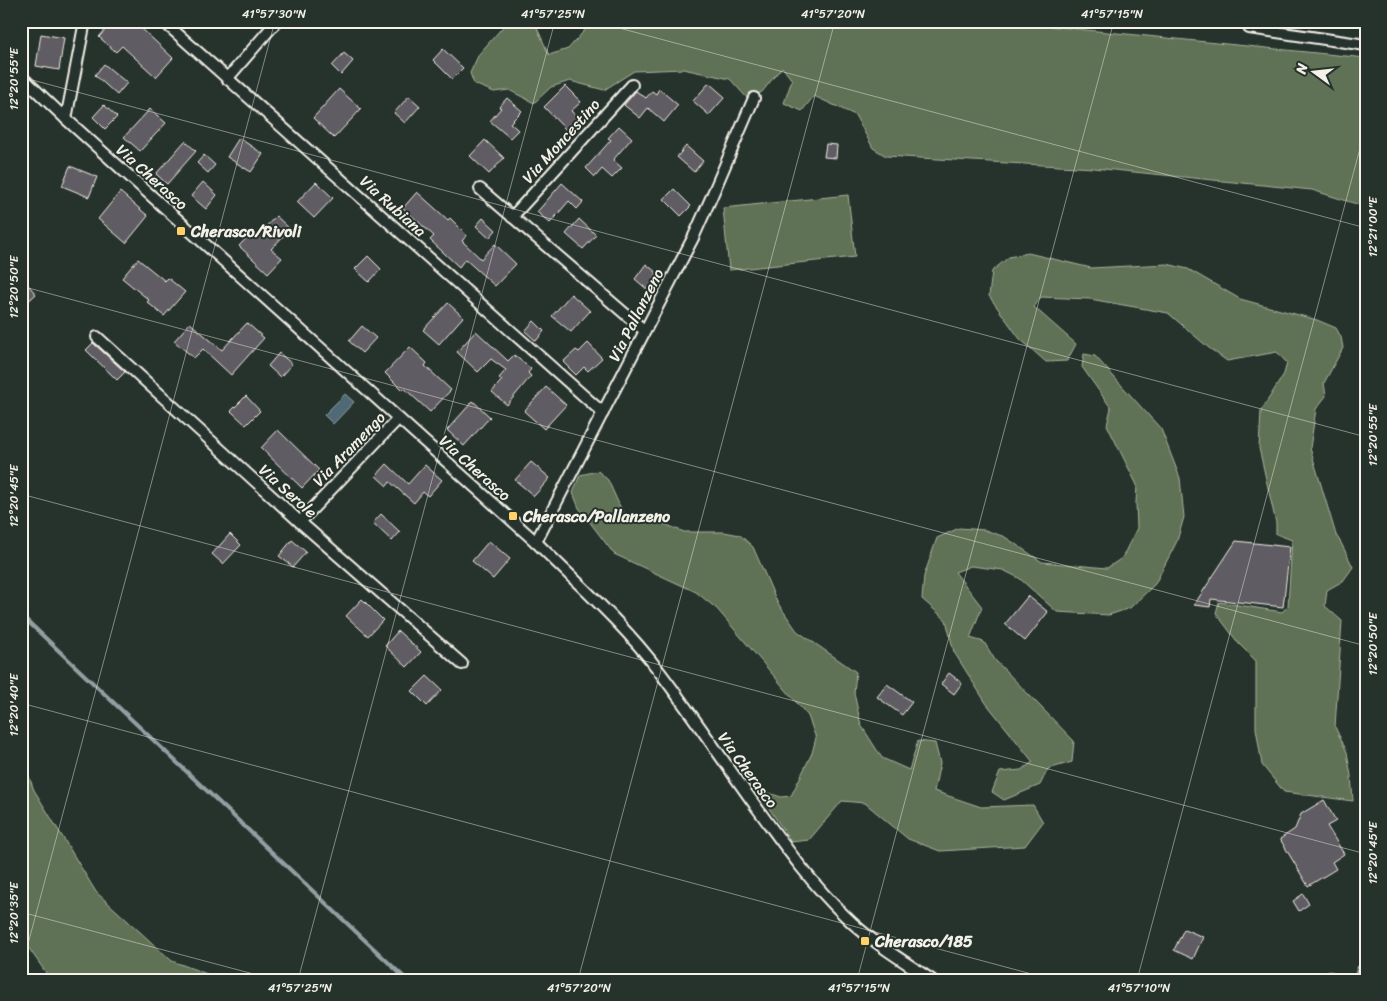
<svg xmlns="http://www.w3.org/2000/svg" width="1387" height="1001" font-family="Sriracha,sans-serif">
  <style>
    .green { fill: #607254; stroke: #aab29e }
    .water { fill: #506a75; stroke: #92a0a3 }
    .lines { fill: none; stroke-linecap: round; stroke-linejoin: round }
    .stream { stroke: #92a0a3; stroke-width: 4 }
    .building { fill: #615b64; stroke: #f4f1e8 }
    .street-casing { stroke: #f4f1e8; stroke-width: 14 }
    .street { stroke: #26332d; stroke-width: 10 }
    .ticks { fill: none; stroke: #f4f1e8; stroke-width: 1; stroke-opacity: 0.45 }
    .poi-dot { fill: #ffd166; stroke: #26332d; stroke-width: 2 }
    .labels { text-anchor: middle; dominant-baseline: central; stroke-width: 4; stroke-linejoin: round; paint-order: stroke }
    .street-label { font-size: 16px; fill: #f4f1e8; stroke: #26332d }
    .poi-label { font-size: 16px; font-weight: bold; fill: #f4f1e8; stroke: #26332d; text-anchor: start }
    .neatline { fill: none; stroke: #f4f1e8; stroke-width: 2 }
    .ticks-label { font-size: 12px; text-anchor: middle; fill: #f4f1e8 }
  </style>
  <rect width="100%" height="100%" fill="#26332d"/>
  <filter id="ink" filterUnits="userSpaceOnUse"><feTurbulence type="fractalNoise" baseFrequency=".02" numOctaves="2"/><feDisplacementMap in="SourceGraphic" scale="10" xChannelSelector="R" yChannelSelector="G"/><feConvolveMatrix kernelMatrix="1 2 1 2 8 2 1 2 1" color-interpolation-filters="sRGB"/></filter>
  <g filter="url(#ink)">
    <!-- green -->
    <g class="green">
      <polygon points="508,21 534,21 549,55 568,49 593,21 1025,21 1047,26 1366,58 1366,207 1312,190 1094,168 886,156 873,148 855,115 814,96 802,111 784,103 792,80 782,67 762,92 747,98 730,79 683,69 634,71 604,90 570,81 551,87 534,103 509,90 494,92 474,84 470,73 479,54"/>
      <polygon points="848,195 855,257 729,270 723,208"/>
      <polygon points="1028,253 1091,268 1167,264 1188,269 1240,299 1317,320 1336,328 1341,337 1343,348 1324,383 1326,396 1316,409 1310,448 1336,535 1341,543 1353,567 1343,581 1327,590 1325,606 1342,621 1335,727 1347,752 1351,776 1353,801 1284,792 1262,765 1256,728 1256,661 1239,644 1216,613 1219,602 1282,612 1288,606 1292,540 1276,534 1276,523 1259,448 1261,411 1284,374 1287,363 1277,352 1227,361 1209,348 1168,313 1090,299 1041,297 1034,307 1076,344 1067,361 1046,362 1020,339 989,296 992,271 1009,257"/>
      <polygon points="1084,354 1095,356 1161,429 1180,478 1184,517 1177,541 1155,584 1130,608 1109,615 1057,612 1019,578 1003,570 971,566 955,572 982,607 970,638 984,642 995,660 1074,741 1072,762 1048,769 1040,785 1004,800 992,792 1000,772 1021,770 1033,762 986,703 954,652 946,620 922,599 924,576 937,538 959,528 985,530 1005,537 1042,562 1107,568 1122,558 1137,528 1136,503 1137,485 1107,425 1111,408 1082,367"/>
      <polygon points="598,471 608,480 622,511 634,520 657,521 684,532 724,532 740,535 753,547 777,602 797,631 856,672 854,693 861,725 882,758 909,770 918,741 935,743 940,763 934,791 981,807 1033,805 1043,822 1025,846 940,851 908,839 865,803 842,801 809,840 791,842 767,805 766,792 781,797 791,796 812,753 816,738 808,716 717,609 696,592 614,554 579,508 573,493 580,475"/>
      <polygon points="21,755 34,790 96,892 172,961 207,974 216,980 51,980 21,937"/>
    </g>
    <!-- water -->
    <polygon class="water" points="345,394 354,402 333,424 324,415"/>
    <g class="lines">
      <!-- stream -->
      <polyline class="stream" points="21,615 407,980"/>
    </g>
    <!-- building -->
    <g class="building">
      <polygon points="113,21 143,21 139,26 173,58 156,77 122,46 116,52 99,37"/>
      <polygon points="41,34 64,38 59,70 36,66"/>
      <polygon points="443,49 463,68 452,79 433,60"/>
      <polygon points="344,53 353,61 341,75 332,66"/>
      <polygon points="104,64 127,83 117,95 95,75"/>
      <polygon points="709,83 725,97 709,115 693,101"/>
      <polygon points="565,86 581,102 571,111 578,118 566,130 544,107"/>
      <polygon points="339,89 361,109 334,138 313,118"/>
      <polygon points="659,89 678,105 664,122 648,108 640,118 624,105 636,91 646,98 652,91 656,94"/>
      <polygon points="409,96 420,106 405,123 394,113"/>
      <polygon points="507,98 522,111 510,123 518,130 510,138 490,121 501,108 499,107"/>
      <polygon points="104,105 117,117 105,129 93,117"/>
      <polygon points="150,109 166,123 140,151 124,137"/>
      <polygon points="619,126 632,138 613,160 622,168 612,178 602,169 595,177 586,168 611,140 608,138"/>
      <polygon points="239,138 263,154 251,172 227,157"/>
      <polygon points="485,140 504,158 489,174 470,156"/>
      <polygon points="185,141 196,151 167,184 156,174"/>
      <polygon points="826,144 837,145 836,158 824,157"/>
      <polygon points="686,146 703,161 694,172 677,157"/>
      <polygon points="204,155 215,165 208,173 197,163"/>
      <polygon points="70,166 97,177 89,197 62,186"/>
      <polygon points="203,182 217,195 206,209 191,196"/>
      <polygon points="316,182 333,198 314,218 297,202"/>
      <polygon points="562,183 583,202 577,209 569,201 550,223 537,212"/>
      <polygon points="674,189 691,206 681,216 664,199"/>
      <polygon points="120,192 148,216 126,243 98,219"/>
      <polygon points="417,192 448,220 450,218 467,235 462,241 481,259 495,244 516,264 495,286 465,259 459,267 430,240 434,236 403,208"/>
      <polygon points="276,216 290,229 271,249 282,258 268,273 239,246 253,231 257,236"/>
      <polygon points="483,218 496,230 489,238 476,226"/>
      <polygon points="579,219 596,235 583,249 566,234"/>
      <polygon points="368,256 381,269 369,282 355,269"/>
      <polygon points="138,259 165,281 168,278 185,292 164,316 147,302 149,300 122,278"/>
      <polygon points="646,264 657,273 654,278 657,281 649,291 635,279"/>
      <polygon points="28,285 36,294 21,308 21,292"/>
      <polygon points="571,294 590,311 571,332 552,316"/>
      <polygon points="448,303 463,317 439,344 423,330"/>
      <polygon points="534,321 544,331 536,341 525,331"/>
      <polygon points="190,323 222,350 247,323 264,338 231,375 203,349 194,358 174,341"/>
      <polygon points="362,326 376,338 362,353 349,341"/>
      <polygon points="476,331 508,361 514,355 531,369 528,373 531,376 507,405 492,392 502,380 499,378 506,370 491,359 478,372 457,352"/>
      <polygon points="93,343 125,372 117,380 86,350"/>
      <polygon points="588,343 602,358 588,371 584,367 576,375 563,362 576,350 579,352"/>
      <polygon points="410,347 427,363 425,366 451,390 430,412 404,388 402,390 385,373"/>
      <polygon points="279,353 292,364 280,377 268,366"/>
      <polygon points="546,387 566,405 544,429 524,411"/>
      <polygon points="246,396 260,411 246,425 231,411"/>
      <polygon points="473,401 490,417 464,446 447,430"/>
      <polygon points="278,430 319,470 302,488 261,448"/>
      <polygon points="531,462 550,478 534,496 515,480"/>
      <polygon points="387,464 408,484 425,465 442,480 428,496 423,492 414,503 390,482 387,486 376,476"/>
      <polygon points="381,514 400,532 392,541 373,523"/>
      <polygon points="230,534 241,545 223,564 212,554"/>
      <polygon points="292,540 306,552 293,567 279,556"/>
      <polygon points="489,541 510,559 493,579 472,561"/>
      <polygon points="1236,541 1290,547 1283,607 1211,599 1210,607 1194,605"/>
      <polygon points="1028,596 1048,612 1025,641 1005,624"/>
      <polygon points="362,599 383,620 368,636 346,616"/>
      <polygon points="398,631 421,652 407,667 385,646"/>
      <polygon points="949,673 962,683 954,694 941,684"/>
      <polygon points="427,676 442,690 427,706 412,691"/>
      <polygon points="887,684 912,702 902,715 877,697"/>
      <polygon points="1324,800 1336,821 1327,826 1344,854 1332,862 1336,869 1308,886 1280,839 1295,829 1301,814"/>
      <polygon points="1303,894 1309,904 1299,911 1293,901"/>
      <polygon points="1184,929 1203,937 1193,959 1174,950"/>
      <polygon points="1358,966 1366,969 1366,980 1353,980"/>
    </g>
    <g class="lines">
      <defs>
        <g id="street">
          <polyline points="163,21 603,413"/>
          <polyline points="1249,28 1366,45"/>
          <path d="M21,76L66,119L536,542C578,584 623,623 659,671C694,717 726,765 760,812C786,848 812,884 844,915C870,941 902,960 932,980"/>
          <polyline points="227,79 277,21"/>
          <polyline points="66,119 85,21"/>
          <polyline points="480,189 645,331"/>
          <polyline points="512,217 632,85"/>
          <polyline points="97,337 300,522 462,664"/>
          <polyline points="300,522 398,419"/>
          <polyline points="536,542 694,236 711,198 754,98"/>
          <polyline points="1329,980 1330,978"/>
        </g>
      </defs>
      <!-- street casing -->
      <use href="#street" class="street-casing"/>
      <!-- street -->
      <use href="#street" class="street"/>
    </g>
  </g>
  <!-- ticks -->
  <path class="ticks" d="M593,21L1366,228M21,77L1366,437M21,286L1366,646M21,494L1366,854M21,703L1054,980M21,912L276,980M21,970L275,21M298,980L555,21M578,980L835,21M857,980L1114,21M1137,980L1366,126"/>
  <!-- markers -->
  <g class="poi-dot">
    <rect x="176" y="226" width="10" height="10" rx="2.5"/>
    <rect x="508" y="511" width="10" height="10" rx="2.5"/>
    <rect x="860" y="936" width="10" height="10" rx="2.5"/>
  </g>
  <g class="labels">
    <!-- street labels -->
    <g class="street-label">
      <text transform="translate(561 141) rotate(-48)">Via Moncestino</text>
      <text transform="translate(152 177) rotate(42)">Via Cherasco</text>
      <text transform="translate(393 206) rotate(42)">Via Rubiana</text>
      <text transform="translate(636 315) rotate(-63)">Via Pallanzeno</text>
      <text transform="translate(349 449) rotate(-46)">Via Aramengo</text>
      <text transform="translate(475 468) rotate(42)">Via Cherasco</text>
      <text transform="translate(288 491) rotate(42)">Via Serole</text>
      <text transform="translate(748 770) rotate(54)">Via Cherasco</text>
    </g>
    <!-- poi labels -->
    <g class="poi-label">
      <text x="191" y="231">Cherasco/Rivoli</text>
      <text x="523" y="516">Cherasco/Pallanzeno</text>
      <text x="875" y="941">Cherasco/185</text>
    </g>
  </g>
  <!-- margin -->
  <rect width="1387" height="1001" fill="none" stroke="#26332d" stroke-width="55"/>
  <!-- north arrow -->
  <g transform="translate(1314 72) rotate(285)" stroke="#26332d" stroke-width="4" paint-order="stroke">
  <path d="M0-4L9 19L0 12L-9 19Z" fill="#f4f1e8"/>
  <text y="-8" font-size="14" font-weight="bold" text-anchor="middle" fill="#f4f1e8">N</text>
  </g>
  <rect x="28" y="28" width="1332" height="946" class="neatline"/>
  <g class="ticks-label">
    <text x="274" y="18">41°57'30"N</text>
    <text x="553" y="18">41°57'25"N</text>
    <text x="833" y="18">41°57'20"N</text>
    <text x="1112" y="18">41°57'15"N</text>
    <text transform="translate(14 79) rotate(-90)" y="4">12°20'55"E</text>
    <text transform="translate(1373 227) rotate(-90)" y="4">12°21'00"E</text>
    <text transform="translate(14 287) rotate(-90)" y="4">12°20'50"E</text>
    <text transform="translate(1373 435) rotate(-90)" y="4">12°20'55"E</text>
    <text transform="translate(14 496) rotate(-90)" y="4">12°20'45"E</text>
    <text transform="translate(1373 644) rotate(-90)" y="4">12°20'50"E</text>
    <text transform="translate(14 705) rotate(-90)" y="4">12°20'40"E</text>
    <text transform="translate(1373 853) rotate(-90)" y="4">12°20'45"E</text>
    <text transform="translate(14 913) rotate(-90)" y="4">12°20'35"E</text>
    <text x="300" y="992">41°57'25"N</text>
    <text x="579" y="992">41°57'20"N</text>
    <text x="859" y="992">41°57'15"N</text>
    <text x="1139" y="992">41°57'10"N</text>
  </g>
</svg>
